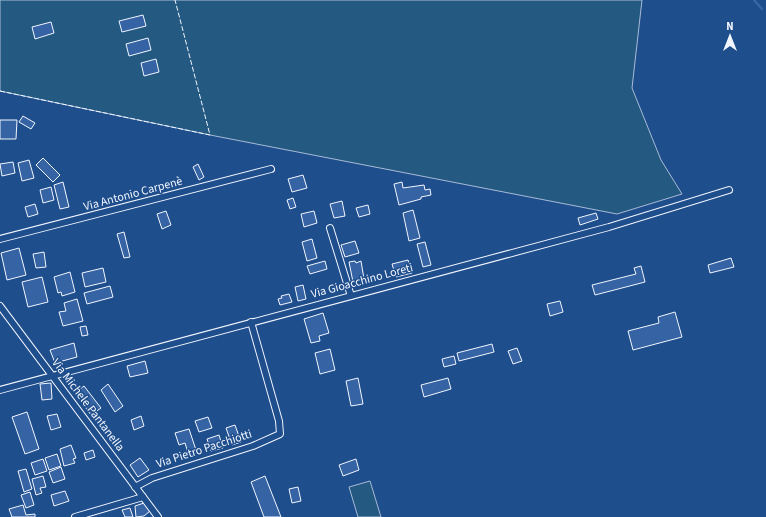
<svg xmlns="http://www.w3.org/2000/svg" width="766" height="517" font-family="'Source Sans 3',sans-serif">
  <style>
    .green { fill: #245a82; stroke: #a8bbd7 }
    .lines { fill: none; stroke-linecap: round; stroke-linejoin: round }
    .stream { stroke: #3b69a3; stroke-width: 2 }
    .building { fill: #3563a3; stroke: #f2f6ff }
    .street-casing { stroke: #f2f6ff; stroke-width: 8 }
    .street { stroke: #1f4e8c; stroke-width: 6 }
    .fence { stroke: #f2f6ff; stroke-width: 1; stroke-dasharray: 5 2; stroke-linecap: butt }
    .labels { text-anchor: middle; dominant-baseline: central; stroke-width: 3; stroke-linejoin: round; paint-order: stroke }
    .street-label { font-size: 12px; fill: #f2f6ff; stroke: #1f4e8c }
  </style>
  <rect width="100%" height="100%" fill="#1f4e8c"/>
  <!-- green -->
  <g class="green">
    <polygon points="0,0 642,0 632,88 661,160 682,194 617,214 210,135 0,91"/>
    <polygon points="370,481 381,517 358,517 349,487"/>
  </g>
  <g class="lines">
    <!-- stream -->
    <polyline class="stream" points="754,0 762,9"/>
  </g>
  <!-- building -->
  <g class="building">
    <polygon points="143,15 146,26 122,32 119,21"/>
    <polygon points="51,22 54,33 35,39 32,27"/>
    <polygon points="148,38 151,50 129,56 126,44"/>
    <polygon points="156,59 159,72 144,76 141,63"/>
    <polygon points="23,116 35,123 31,129 19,122"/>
    <polygon points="0,120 17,120 16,139 0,139"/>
    <polygon points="43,158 60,175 53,182 36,165"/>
    <polygon points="29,160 34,178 22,181 18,163"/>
    <polygon points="13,162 15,173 2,176 0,164"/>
    <polygon points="198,164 204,177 199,180 193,167"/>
    <polygon points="303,175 307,188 292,192 288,179"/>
    <polygon points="63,182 69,207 60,209 54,185"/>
    <polygon points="402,182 403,188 424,185 425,190 430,189 431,195 421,197 421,199 399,205 394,184"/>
    <polygon points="51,187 54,200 43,203 40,190"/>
    <polygon points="293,198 296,207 290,209 287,200"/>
    <polygon points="342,201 345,216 334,218 330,204"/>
    <polygon points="35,204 38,214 28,217 25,207"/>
    <polygon points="368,205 370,214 359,217 356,208"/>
    <polygon points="413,210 420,238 409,241 403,213"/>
    <polygon points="166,211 171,225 162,229 157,214"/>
    <polygon points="314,211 317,223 304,227 301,214"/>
    <polygon points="596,213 598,219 580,225 578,218"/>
    <polygon points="124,232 130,257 124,258 117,234"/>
    <polygon points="312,239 317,258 307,261 302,242"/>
    <polygon points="355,241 359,253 345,257 341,245"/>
    <polygon points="425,242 431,265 423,267 417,244"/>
    <polygon points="19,248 26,275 7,280 1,253"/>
    <polygon points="44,252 46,267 36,268 33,254"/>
    <polygon points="731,258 734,267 710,273 708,265"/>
    <polygon points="408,260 412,273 396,277 392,264"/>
    <polygon points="325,261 327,269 310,274 307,266"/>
    <polygon points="355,261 356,263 361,261 364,279 353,282 349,262"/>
    <polygon points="641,266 645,282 595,295 592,285 636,274 634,268"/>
    <polygon points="103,268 106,282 85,287 82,273"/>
    <polygon points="70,272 75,292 62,296 61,292 58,293 54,277"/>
    <polygon points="42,277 48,302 28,307 22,282"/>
    <polygon points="303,285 306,299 298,301 295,287"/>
    <polygon points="110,286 113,297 87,304 84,293"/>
    <polygon points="289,294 292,302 280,305 278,299 282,298 281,296"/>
    <polygon points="77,299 83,321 63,326 59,312 66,311 64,303"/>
    <polygon points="560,301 563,312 550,316 547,304"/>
    <polygon points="675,312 682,337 633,350 628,331 659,323 658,317"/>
    <polygon points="323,313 329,333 319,336 320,341 311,343 304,319"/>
    <polygon points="86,326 88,335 82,336 80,327"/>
    <polygon points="74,343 77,357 55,363 50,350"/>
    <polygon points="492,344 494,352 459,361 457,353"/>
    <polygon points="517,348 522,361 513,364 508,351"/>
    <polygon points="330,349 335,370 320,374 315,353"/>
    <polygon points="454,356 456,364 444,367 442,359"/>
    <polygon points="145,361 148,373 130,377 127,366"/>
    <polygon points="358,378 363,404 351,406 346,381"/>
    <polygon points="448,378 451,389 424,397 421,385"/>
    <polygon points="51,383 52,399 42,400 40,384"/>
    <polygon points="108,384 123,406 115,412 101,390"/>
    <polygon points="84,386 101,408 91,415 75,393"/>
    <polygon points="27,412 39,449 25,454 12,417"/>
    <polygon points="57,414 61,427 51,430 47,416"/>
    <polygon points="141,416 144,426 134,430 131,420"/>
    <polygon points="208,417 212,428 199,432 195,421"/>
    <polygon points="235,425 241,442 232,445 226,428"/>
    <polygon points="189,429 197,453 189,456 185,443 179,445 175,433"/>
    <polygon points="219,435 223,448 211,451 207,439"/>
    <polygon points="71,445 76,458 73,459 75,463 64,466 60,449"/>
    <polygon points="93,450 95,457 86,460 84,453"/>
    <polygon points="57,454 61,466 49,470 45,458"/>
    <polygon points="140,458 149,470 138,477 130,465"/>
    <polygon points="43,459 47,471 35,475 31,463"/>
    <polygon points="356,459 359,470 343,476 339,465"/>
    <polygon points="61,467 65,479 53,483 49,472"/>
    <polygon points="26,469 32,489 24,492 18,471"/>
    <polygon points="43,476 46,487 40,488 42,493 36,495 32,479"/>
    <polygon points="265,476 281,517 264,517 251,482"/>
    <polygon points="298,487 301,501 292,503 289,489"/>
    <polygon points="65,491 69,501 54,506 51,495"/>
    <polygon points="30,492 34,505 26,508 21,495"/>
    <polygon points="144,503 150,511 144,516 136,517 135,506"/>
    <polygon points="23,505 26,515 35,514 35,517 12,517 9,509"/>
    <polygon points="130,508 133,517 125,517 122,510"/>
  </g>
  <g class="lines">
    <defs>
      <g id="street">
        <polyline points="330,228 351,296"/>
        <polyline points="0,239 271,169"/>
        <polyline points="0,306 158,517"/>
        <polyline points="0,390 609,227 729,190"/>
        <polyline points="135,487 152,478 253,446 280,434 279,421 251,322"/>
        <polyline points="75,517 143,497"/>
      </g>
    </defs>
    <!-- street casing -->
    <use href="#street" class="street-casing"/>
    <!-- street -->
    <use href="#street" class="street"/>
    <!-- fence -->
    <polyline class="fence" points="0,91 210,135 175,0"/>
  </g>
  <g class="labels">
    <!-- street labels -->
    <g class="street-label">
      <text transform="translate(133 194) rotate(-15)">Via Antonio Carpenè</text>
      <text transform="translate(362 281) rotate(-15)">Via Gioacchino Loreti</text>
      <text transform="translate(88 405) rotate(53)">Via Michele Pantanella</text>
      <text transform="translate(204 449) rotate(-18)">Via Pietro Pacchiotti</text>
    </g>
  </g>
  <!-- north arrow -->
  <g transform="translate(730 36)" stroke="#1f4e8c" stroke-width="3" paint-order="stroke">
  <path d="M0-3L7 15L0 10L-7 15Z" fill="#f2f6ff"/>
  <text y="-6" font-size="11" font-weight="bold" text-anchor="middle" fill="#f2f6ff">N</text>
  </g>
</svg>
